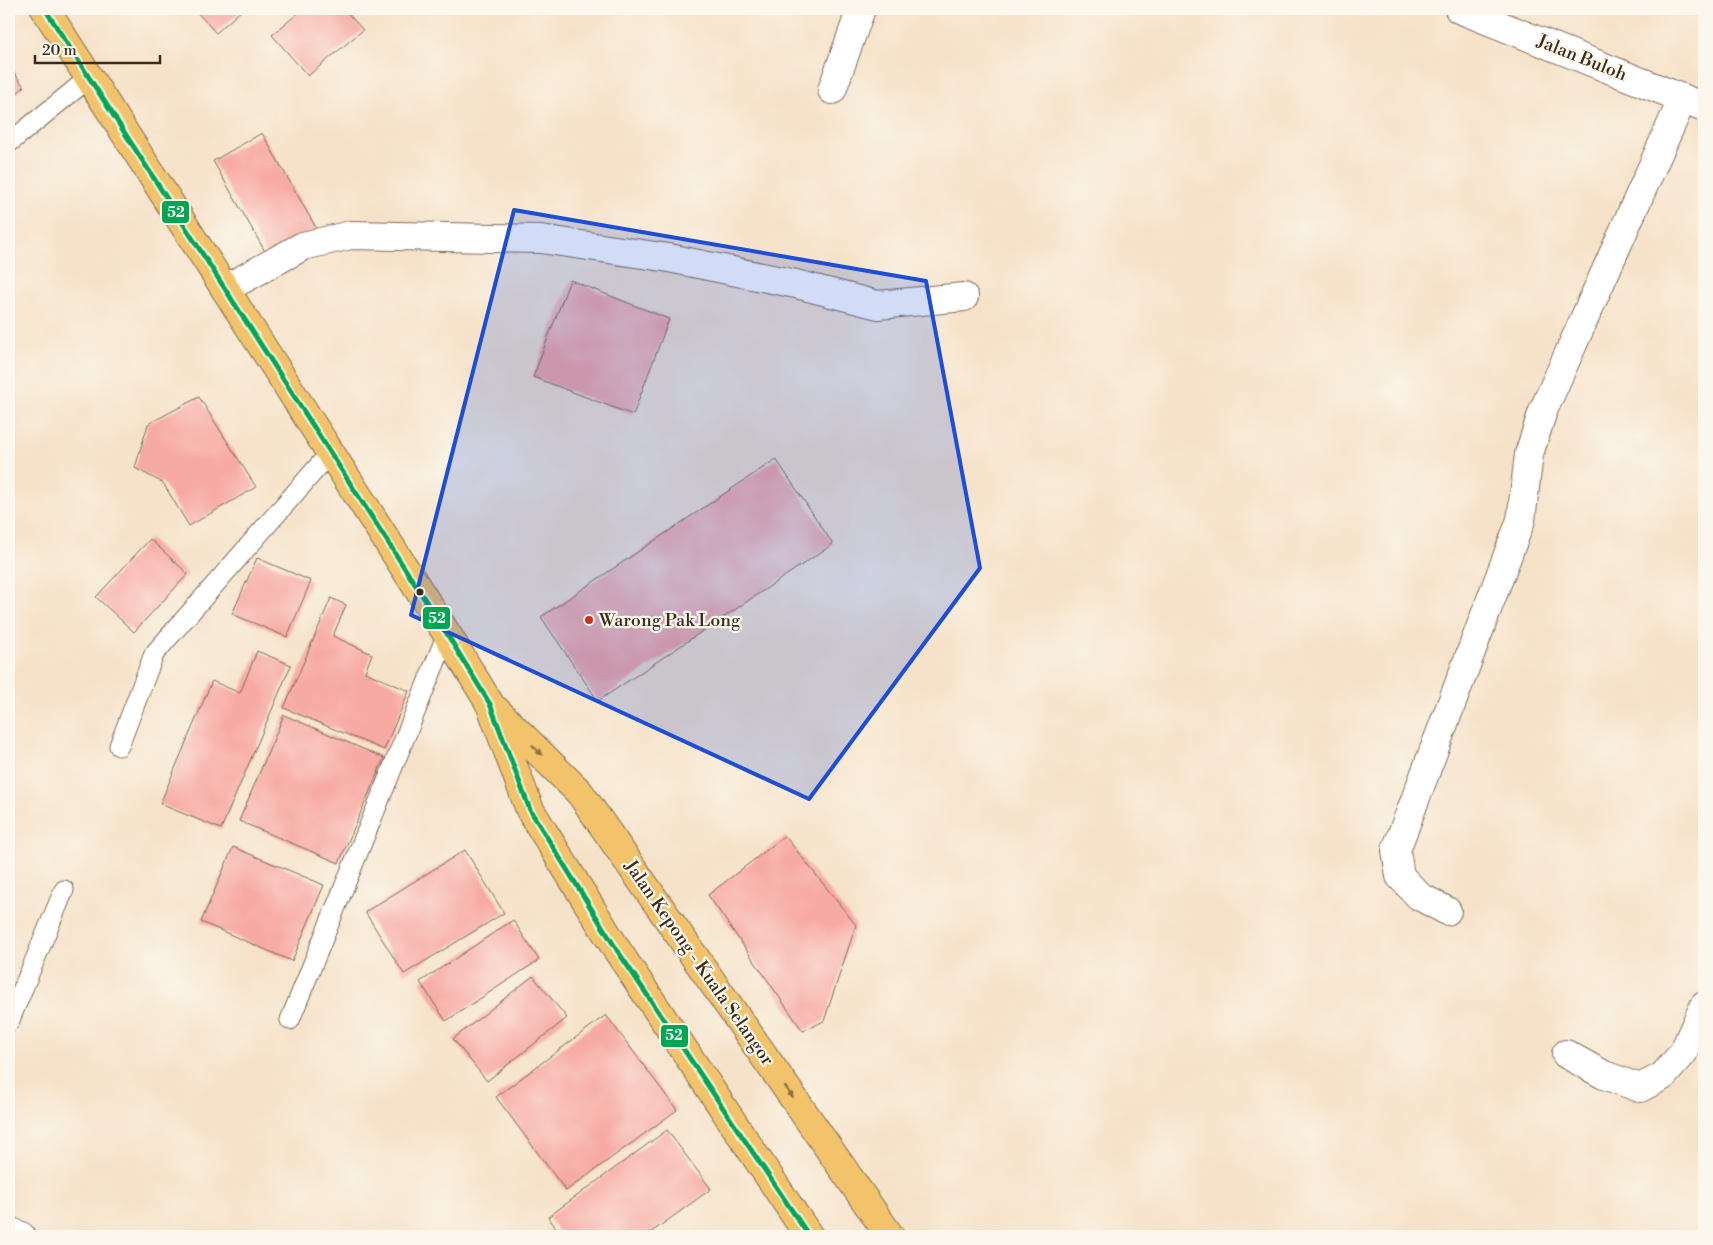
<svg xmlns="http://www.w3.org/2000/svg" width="1713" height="1245" font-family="'Libre Bodoni',serif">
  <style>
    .building { fill: #f7a9a3 }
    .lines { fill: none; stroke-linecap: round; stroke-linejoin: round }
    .lane-casing { stroke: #7c6a5a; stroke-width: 21 }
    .street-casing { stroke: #7c6a5a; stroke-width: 30 }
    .highway-casing { stroke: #7c6a5a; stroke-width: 30 }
    .lane { stroke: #fff; stroke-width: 19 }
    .street { stroke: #fff; stroke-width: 28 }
    .highway { stroke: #f2c36a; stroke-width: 28 }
    .bus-1-casing { stroke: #fbf7ec; stroke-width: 9 }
    .bus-1 { stroke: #00a651; stroke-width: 5 }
    .oneway { fill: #8d6f40 }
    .marked { fill: #1d4ed8; fill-opacity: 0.2; stroke: #1d4ed8; stroke-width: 4; stroke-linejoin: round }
    .bus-dot { fill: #3b2a1e; stroke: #fbf7ec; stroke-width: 2 }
    .poi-dot { fill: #c8321e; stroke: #fbf7ec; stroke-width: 2 }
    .labels { text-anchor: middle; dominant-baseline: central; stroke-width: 4.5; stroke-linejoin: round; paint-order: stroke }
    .street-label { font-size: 18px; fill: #3b2a1e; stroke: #fbf7ec }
    .poi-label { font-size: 18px; fill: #3b2a1e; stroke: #fbf7ec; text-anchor: start }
    .line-badge { stroke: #fbf7ec; stroke-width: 2 }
    .badge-label { font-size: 14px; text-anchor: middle; font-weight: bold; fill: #fff }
  </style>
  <rect width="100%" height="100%" fill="#fbf7ec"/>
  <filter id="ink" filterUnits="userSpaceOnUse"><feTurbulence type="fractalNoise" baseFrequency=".02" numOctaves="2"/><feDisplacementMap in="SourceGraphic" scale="10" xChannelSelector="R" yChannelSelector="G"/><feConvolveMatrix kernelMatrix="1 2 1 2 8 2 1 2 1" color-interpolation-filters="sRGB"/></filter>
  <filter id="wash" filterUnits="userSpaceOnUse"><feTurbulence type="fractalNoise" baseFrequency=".0096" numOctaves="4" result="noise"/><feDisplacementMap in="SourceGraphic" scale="20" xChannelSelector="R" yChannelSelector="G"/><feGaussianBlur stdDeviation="1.12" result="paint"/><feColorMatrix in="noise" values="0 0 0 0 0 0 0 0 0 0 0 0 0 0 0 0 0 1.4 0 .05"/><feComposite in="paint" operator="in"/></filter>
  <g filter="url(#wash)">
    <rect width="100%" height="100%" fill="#f6e2c9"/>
    <g id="blocks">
      <!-- building -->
      <g class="building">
        <polygon points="194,9 243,9 216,33"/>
        <polygon points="303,9 344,9 363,30 308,76 272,35"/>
        <polygon points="9,65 24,87 9,100"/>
        <polygon points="262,133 319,233 270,260 213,161"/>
        <polygon points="570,280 669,319 633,415 533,377"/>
        <polygon points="199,397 256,487 189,526 163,483 135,468 148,424"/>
        <polygon points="776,459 833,544 598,701 541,617"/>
        <polygon points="150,539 188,574 134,632 96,597"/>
        <polygon points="257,558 311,581 287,637 232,614"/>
        <polygon points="331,598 346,605 333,636 372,654 365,672 409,691 384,750 284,708"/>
        <polygon points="257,651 291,665 221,829 160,804 212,681 240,693"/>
        <polygon points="284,715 384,758 339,863 239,821"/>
        <polygon points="785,836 856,925 824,1021 803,1031 708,895"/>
        <polygon points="233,847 324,885 292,961 201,922"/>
        <polygon points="465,850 504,913 404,974 365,912"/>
        <polygon points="513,920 539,960 446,1021 420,982"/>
        <polygon points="533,976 567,1018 487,1081 453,1039"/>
        <polygon points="606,1015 677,1110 566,1191 496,1097"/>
        <polygon points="667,1130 711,1189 646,1236 562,1236 548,1217"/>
      </g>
    </g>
  </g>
  <g filter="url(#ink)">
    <use href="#blocks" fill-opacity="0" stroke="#7c6a5a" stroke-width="1"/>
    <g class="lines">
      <defs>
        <g id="lane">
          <polyline points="9,143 89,78"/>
          <polyline points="119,746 154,654 330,453"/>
          <polyline points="290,1020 447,634"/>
          <polyline points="9,1022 64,890"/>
        </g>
        <g id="street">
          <polyline points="1459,9 1704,107"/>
          <polyline points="832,90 861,9"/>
          <polyline points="225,289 303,246 351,235 541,239 669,258 796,284 878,305 964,297"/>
          <polyline points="1447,911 1419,896 1400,876 1396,850 1521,520 1529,454 1543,411 1683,98"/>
          <polyline points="1566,1054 1604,1075 1640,1088 1663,1076 1683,1053 1704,1006"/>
          <polyline points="9,1231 21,1236"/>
        </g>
        <g id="highway">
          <polyline points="45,9 447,634 490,704 530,810 617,950 809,1236"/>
          <polyline points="496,710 580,793 890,1236"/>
        </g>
      </defs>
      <!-- lane casing -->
      <use href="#lane" class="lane-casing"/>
      <!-- street casing -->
      <use href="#street" class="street-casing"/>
      <!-- highway casing -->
      <use href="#highway" class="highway-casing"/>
      <!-- lane -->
      <use href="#lane" class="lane"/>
      <!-- street -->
      <use href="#street" class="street"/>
      <!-- highway -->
      <use href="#highway" class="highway"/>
      <defs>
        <polyline id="bus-1" points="45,9 447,634 490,704 530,810 617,950 809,1236"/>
      </defs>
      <!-- bus-1 casing -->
      <use href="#bus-1" class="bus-1-casing"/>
      <!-- bus-1 -->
      <use href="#bus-1" class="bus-1"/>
    </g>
    <!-- one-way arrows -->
    <defs><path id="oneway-solid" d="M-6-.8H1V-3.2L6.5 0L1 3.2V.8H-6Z" transform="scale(1.25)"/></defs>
    <g class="oneway">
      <use href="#oneway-solid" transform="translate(537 750) rotate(45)"/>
      <use href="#oneway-solid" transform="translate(789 1092) rotate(55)"/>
    </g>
  </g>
  <!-- marked area -->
  <path class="marked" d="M514,210L926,281L980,568L809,799L411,615Z"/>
  <!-- markers -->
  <circle class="bus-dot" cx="420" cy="592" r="4.5"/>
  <circle class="poi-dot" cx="589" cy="620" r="5"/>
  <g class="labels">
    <!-- street labels -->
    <g class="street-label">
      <text transform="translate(1582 58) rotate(22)">Jalan Buloh</text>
      <text transform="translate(699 963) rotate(55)">Jalan Kepong - Kuala Selangor</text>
    </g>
    <!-- poi labels -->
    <g class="poi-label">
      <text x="599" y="620">Warong Pak Long</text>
    </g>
  </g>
  <g class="line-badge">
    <rect x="161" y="200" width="29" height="24" rx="5" fill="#00a651"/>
    <rect x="422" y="606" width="29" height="24" rx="5" fill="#00a651"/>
    <rect x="660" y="1024" width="29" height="24" rx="5" fill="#00a651"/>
  </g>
  <g class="badge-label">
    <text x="176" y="217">52</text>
    <text x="437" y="623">52</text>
    <text x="674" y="1040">52</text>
  </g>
  <!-- margin -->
  <rect width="1713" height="1245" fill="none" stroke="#fbf7ec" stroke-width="30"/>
  <!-- scale -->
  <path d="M35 55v8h125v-8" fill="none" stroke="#3b2a1e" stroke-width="2.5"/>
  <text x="42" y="55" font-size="15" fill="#3b2a1e" stroke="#fbf7ec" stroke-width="4" paint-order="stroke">20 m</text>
</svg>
